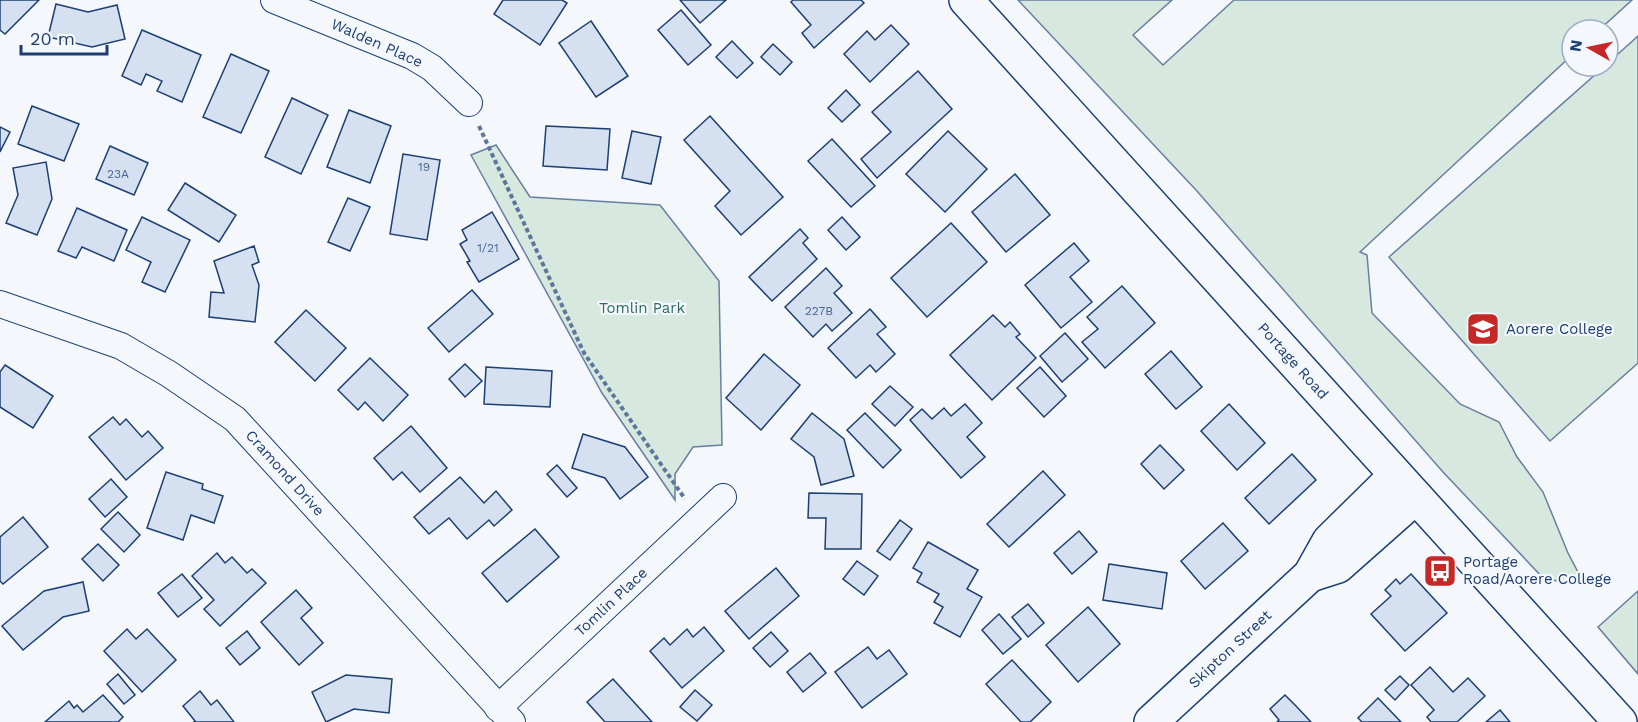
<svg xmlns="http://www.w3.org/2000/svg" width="1638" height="722" font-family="'Work Sans',sans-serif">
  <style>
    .green { fill: #d7e8df; stroke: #687fa3; stroke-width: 1.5 }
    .building { fill: #d5e0f0; stroke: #1d3f73; stroke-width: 1.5 }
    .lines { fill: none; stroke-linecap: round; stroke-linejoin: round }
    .minor-casing { stroke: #1d3f73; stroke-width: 28 }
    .secondary-casing { stroke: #1d3f73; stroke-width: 36 }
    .path { stroke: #5e769c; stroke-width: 4; stroke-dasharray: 4.5 3; stroke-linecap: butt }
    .minor { stroke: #f4f7fb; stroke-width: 26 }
    .secondary { stroke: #f4f7fb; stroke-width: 33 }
    .labels { text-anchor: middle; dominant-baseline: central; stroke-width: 4.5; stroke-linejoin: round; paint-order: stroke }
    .number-label { font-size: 12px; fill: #4b6792 }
    .street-label { font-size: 15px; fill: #1d3f73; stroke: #f4f7fb }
    .park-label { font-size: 15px; fill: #2c6c60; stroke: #f4f7fb }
    .poi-label { font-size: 15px; fill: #1d3f73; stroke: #f4f7fb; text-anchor: start }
  </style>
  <rect width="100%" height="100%" fill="#f4f7fb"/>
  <!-- green -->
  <g class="green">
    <polygon points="1018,0 1172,0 1133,35 1163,65 1234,0 1632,0 1599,30 1572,30 1572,55 1360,252 1367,255 1372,313 1460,404 1499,422 1517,457 1543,492 1568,553 1580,576 1574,583 1544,579 1443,472 1196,190"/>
    <polygon points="1638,36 1638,363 1550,441 1389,257 1605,66 1608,66 1608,63"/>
    <polygon points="496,145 530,197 660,205 719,281 722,445 693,447 675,474 675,500 602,393 471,155"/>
    <polygon points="1638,591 1638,674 1598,627"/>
  </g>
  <!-- building -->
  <g class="building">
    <polygon points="0,0 39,0 5,34 0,30"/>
    <polygon points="503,0 562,0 567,3 540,45 494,14"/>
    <polygon points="680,0 726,0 700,23"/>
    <polygon points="793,0 861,0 864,3 814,48 802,33 811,25 791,2"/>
    <polygon points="56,4 88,12 117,5 125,39 92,47 48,37"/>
    <polygon points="681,10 711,45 688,65 658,30"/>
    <polygon points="591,21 628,76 596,97 559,43"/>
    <polygon points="891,25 909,44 870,82 844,54 867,31 875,40"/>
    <polygon points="142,30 201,55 182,102 157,91 162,81 146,74 141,85 122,76"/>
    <polygon points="732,41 753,63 737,78 716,57"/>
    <polygon points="773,44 792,62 780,75 761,57"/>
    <polygon points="231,54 269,71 241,133 203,117"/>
    <polygon points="918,71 952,109 877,178 861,159 891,132 872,112"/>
    <polygon points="846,90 860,105 842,122 828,108"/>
    <polygon points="292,98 328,115 301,174 265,157"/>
    <polygon points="32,106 79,124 64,161 18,144"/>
    <polygon points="349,110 391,126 370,183 327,167"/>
    <polygon points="710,116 783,197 741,235 715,206 730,191 684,140"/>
    <polygon points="546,126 610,129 607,170 543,166"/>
    <polygon points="0,127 10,132 0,152"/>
    <polygon points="632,131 661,137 651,184 622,178"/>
    <polygon points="948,131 987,169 945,212 906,174"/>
    <polygon points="832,139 875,186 851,207 808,161"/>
    <polygon points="110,146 148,163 134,195 96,179"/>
    <polygon points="403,154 440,160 427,240 390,234"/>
    <polygon points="46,162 52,199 37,235 6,223 18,195 13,168"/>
    <polygon points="1015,174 1050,215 1006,252 972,212"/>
    <polygon points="185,183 236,215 219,242 168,210"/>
    <polygon points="348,198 370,207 350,251 328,242"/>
    <polygon points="77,208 127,230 114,261 82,247 76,258 58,251"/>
    <polygon points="492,212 519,259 479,282 467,262 470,261 460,244 467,240 462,230"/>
    <polygon points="142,217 190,240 165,292 142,282 151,262 126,250"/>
    <polygon points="842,217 860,237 846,250 828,230"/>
    <polygon points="951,223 987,262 927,317 891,278"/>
    <polygon points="800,229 808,238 803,243 817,259 772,301 749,277"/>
    <polygon points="1074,243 1089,261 1070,277 1092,302 1061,328 1025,285"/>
    <polygon points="254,246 259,262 252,265 259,285 255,322 209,317 211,292 224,293 214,261"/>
    <polygon points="826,268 842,286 834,293 852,313 832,331 826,324 813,337 785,307"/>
    <polygon points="1122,286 1155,323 1105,368 1082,342 1098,329 1087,317"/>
    <polygon points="472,290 493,314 449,352 428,328"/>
    <polygon points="870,309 886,327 877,334 895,354 876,372 870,365 856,378 828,348"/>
    <polygon points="306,310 346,348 315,381 275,342"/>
    <polygon points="993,315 1005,327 1010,322 1020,334 1016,337 1036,358 992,400 950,355"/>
    <polygon points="1065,333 1088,359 1062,382 1040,356"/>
    <polygon points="1171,351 1202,387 1176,409 1145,374"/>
    <polygon points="764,354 800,385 761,430 726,398"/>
    <polygon points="370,358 408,395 383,421 365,402 358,410 338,390"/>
    <polygon points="465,364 482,381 465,397 449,379"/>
    <polygon points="5,365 53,396 33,428 0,407 0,372"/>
    <polygon points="486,367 552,371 550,407 484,404"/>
    <polygon points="1040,367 1066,396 1044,417 1017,388"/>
    <polygon points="890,386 913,407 895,426 872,404"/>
    <polygon points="965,404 982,423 967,437 985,457 961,478 910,420 922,409 932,419 944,408 951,416"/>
    <polygon points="1229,404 1265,443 1237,470 1201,431"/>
    <polygon points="812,413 844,439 854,476 821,485 814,457 791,439"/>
    <polygon points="865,413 901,450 883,468 847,430"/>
    <polygon points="113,417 120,425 126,419 142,437 148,431 163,448 126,480 89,437"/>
    <polygon points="411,426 447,468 420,492 402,472 393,480 374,458"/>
    <polygon points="583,434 625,447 648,477 620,499 605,478 572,468"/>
    <polygon points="1160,445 1184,470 1164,489 1141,464"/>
    <polygon points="1292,454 1316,480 1269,524 1245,498"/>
    <polygon points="557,465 577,488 567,497 547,474"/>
    <polygon points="1043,471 1065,495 1009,547 987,524"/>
    <polygon points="166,472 203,484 202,489 223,496 214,523 191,515 183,540 147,528"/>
    <polygon points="460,477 484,503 496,491 512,510 494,526 489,520 467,539 449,518 429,534 414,517"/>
    <polygon points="111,479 127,497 105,517 89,499"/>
    <polygon points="809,493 862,494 861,549 825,549 826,518 808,518"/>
    <polygon points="118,512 140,535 124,552 101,529"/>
    <polygon points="23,517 48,547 3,584 0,581 0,537"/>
    <polygon points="900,520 912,529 890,560 877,551"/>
    <polygon points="1223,523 1248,551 1205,589 1181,561"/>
    <polygon points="535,529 559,557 507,602 482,573"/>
    <polygon points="1079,531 1097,552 1072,574 1054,553"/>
    <polygon points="928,542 978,570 967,589 982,597 960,637 934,623 943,607 934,602 939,594 917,582 922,573 913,568"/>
    <polygon points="98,544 119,565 103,581 82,559"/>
    <polygon points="217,553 225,563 232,557 247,573 252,569 266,583 220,626 204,609 214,600 192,576"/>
    <polygon points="857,561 878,576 864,595 843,579"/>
    <polygon points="1109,564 1167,573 1162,609 1103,600"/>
    <polygon points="776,568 799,596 749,639 725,611"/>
    <polygon points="182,574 202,598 178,617 158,593"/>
    <polygon points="1411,574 1447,613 1405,651 1371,614 1391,596 1385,590 1396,579 1400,584"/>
    <polygon points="83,582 89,611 63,617 23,650 2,626 44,591"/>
    <polygon points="296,590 312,608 301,618 323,643 299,665 261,622"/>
    <polygon points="1028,604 1044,623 1028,637 1012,617"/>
    <polygon points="1088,607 1120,644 1078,682 1046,645"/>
    <polygon points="999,614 1021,639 1003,654 982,630"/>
    <polygon points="704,627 724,651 682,688 650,651 664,638 670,645 687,629 693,637"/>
    <polygon points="127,629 136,639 147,629 176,660 142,692 104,651"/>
    <polygon points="247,631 260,648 240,665 226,648"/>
    <polygon points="771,632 788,651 770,667 753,648"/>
    <polygon points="868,647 877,659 889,650 907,674 862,708 835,672"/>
    <polygon points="810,653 826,673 803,692 787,672"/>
    <polygon points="1012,660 1051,702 1030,722 1021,722 986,684"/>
    <polygon points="1430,667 1453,692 1468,678 1485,696 1457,722 1431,722 1427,717 1434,710 1411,685"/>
    <polygon points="118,674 135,695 124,704 107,684"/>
    <polygon points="346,675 392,679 389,713 354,709 326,722 312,692"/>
    <polygon points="1400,676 1409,685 1395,700 1385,690"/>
    <polygon points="613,679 652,722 605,722 587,702"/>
    <polygon points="695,690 712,705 697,721 680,707"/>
    <polygon points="200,691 211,705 217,700 234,722 194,722 195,721 183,706"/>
    <polygon points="103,695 123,717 118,722 45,722 69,701 74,708 77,705 83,712"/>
    <polygon points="1285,695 1296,706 1311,722 1277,722 1279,720 1270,709"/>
    <polygon points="1378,698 1401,722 1362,722 1358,718"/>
    <polygon points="1500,710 1510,722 1486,722"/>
  </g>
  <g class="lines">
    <defs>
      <g id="minor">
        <polyline points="274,0 412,56 432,68 469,103"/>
        <polyline points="0,304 121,346 169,374 235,419 512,722"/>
        <polyline points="498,708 723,497"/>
      </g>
      <g id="secondary">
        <polyline points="966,0 1620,722"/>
        <polyline points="1310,575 1338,566 1416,497"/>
        <polyline points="1151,722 1310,575 1329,541 1396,475"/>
      </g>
    </defs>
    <!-- minor casing -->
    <use href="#minor" class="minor-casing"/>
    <!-- secondary casing -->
    <use href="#secondary" class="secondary-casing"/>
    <!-- path -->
    <polyline class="path" points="479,126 584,353 685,499"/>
    <!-- minor -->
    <use href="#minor" class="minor"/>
    <!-- secondary -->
    <use href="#secondary" class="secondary"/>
  </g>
  <!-- icons -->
  <defs>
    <symbol id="school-square" viewBox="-11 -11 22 22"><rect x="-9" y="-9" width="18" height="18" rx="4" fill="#c62828" stroke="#f4f7fb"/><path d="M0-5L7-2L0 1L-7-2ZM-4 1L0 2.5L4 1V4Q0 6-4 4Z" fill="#fff"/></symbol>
    <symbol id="bus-square" viewBox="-11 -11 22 22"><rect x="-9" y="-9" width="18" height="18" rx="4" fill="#c62828" stroke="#f4f7fb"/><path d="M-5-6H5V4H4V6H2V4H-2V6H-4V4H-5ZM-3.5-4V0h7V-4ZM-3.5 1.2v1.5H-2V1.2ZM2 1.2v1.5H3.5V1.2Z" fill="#fff"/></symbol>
  </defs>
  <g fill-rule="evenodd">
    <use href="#school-square" x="1464" y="310" width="38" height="38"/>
    <use href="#bus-square" x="1421" y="552" width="38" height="38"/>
  </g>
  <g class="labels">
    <!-- number labels -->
    <g class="number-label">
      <text x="424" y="167">19</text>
      <text x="118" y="174">23A</text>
      <text x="488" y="248">1/21</text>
      <text x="819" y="311">227B</text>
    </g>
    <!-- street labels -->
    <g class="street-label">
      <text transform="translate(377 43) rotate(24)">Walden Place</text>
      <text transform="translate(1293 361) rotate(48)">Portage Road</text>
      <text transform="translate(285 473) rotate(48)">Cramond Drive</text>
      <text transform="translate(611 602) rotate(-43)">Tomlin Place</text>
      <text transform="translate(1230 649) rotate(-43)">Skipton Street</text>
    </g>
    <!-- park labels -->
    <g class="park-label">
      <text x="642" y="308">Tomlin Park</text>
    </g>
    <!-- poi labels -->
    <g class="poi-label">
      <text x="1506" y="329">Aorere College</text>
      <text x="1463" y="562">Portage<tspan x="1463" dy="17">Road/Aorere College</tspan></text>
    </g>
  </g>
  <!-- north arrow -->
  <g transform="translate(1590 48) rotate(279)"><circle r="28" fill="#f4f7fb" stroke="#9eadc5" stroke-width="1.5"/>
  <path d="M0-4.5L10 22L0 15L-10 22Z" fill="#c62828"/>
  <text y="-9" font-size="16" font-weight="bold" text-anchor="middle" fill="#1d3f73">N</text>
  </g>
  <!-- scale -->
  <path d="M21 45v9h86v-9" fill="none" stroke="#1d3f73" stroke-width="3"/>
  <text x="30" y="45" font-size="18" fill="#1d3f73" stroke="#f4f7fb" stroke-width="4.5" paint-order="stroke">20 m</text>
</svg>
